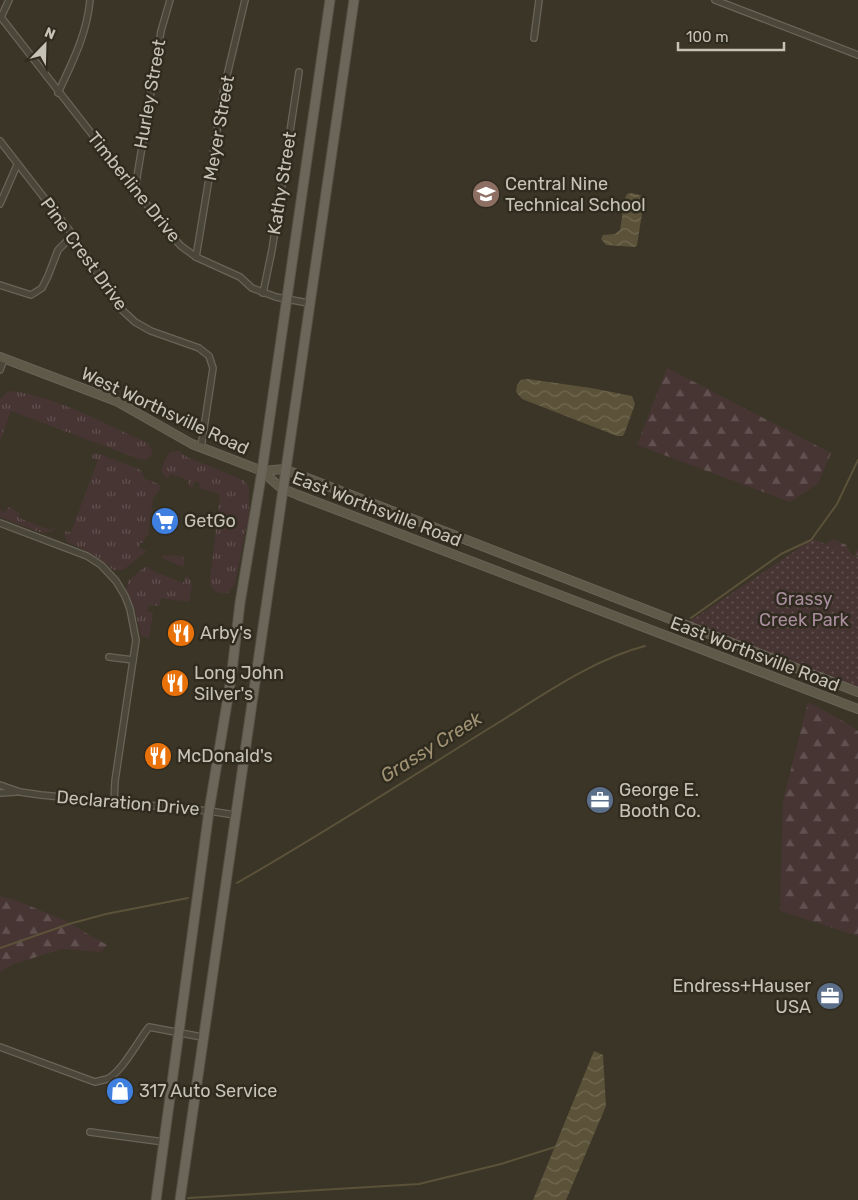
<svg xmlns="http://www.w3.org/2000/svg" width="858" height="1200" font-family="Rubik,sans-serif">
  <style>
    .grass { fill: url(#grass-tufts) }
    .forest { fill: url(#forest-firs) }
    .park { fill: url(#park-dots) }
    .water { fill: url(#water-waves) }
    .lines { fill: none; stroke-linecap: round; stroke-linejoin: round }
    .stream { stroke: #5b5239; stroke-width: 2 }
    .minor-casing { stroke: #696458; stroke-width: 8 }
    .secondary-casing { stroke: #696458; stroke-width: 10 }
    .primary-casing { stroke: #575246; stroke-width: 11 }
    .minor { stroke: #4b463a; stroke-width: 5.5 }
    .secondary { stroke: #5e5949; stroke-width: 8 }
    .primary { stroke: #6b6659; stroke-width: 9 }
    .labels { text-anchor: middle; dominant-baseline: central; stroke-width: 5; stroke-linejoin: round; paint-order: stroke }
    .street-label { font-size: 18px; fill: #c6c2b6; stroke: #302b1f }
    .poi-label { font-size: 18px; fill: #c6c2b6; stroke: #302b1f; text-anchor: start }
    .park-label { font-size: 18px; fill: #a98d9f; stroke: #302b1f }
    .water-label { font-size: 19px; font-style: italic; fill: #a19374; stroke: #302b1f }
  </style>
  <defs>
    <pattern id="grass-tufts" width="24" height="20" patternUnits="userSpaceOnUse" patternTransform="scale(1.25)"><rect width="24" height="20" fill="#473534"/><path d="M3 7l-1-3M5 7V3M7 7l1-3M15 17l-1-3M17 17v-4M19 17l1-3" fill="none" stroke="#60514f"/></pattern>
    <pattern id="forest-firs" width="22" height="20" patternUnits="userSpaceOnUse" patternTransform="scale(1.25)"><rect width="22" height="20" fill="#473534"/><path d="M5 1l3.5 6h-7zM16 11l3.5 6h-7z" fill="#60514f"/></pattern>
    <pattern id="park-dots" width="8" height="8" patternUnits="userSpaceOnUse" patternTransform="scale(1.25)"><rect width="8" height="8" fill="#473534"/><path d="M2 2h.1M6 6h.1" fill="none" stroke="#60514f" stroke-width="1.8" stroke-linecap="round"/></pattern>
    <pattern id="water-waves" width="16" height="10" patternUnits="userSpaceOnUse" patternTransform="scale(1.25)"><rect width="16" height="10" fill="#5b5239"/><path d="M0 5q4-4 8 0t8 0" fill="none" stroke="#716953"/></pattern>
  </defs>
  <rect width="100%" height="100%" fill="#3b3527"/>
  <!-- grass -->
  <g class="grass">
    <path d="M11,391C59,397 104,424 148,443L152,450L151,456L146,460L139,459L11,411L0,441V399L6,393Z"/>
    <path d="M179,451L187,457L243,480L249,486V520L245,532L235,584L228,593C217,594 211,591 210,580L220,496L217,493L199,488L200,483L194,482L193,487L188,486L189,480L171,474L167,479L161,471L165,460L170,452Z"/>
    <path d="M93,453L99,454L141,470L145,479L159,484L160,489L153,498L148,536H146L143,543H140L139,548L147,551L123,570H113C99,557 84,549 67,542L64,531L71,532L98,460L92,458Z"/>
    <polygon points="8,507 19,512 19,518 50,530 56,527 53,531 42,533 0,517 0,510 5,512"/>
    <polygon points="164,555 182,556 185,560 183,567 162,558"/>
    <polygon points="146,566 151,570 183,583 186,576 190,578 192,585 189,602 161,598 159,606 149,605 148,612 153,612 149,638 141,636 135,610 126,589 129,580"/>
  </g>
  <!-- forest -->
  <g class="forest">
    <polygon points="667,368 831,453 818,484 790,502 637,445"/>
    <polygon points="834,539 846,545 852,555 855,556 858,548 858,555 856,556 858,557 825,544"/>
    <polygon points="808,702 843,721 858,731 858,936 780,911 783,801"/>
    <polygon points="0,896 15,900 64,920 107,945 101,952 62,949 14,964 0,972"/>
  </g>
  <!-- park -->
  <polygon class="park" points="813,539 858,557 858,687 689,622"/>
  <!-- water -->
  <g class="water">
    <polygon points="632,193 643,196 644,201 637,245 635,247 606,245 601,239 603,235 615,234 620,230 625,198 627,194"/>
    <polygon points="528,379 591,388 632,396 635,404 625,432 623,436 617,436 522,399 516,392 517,385 521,380"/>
    <polygon points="594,1051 603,1055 606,1106 566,1200 533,1200"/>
  </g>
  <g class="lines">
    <!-- stream -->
    <g class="stream">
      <polyline points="691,618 781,554 811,540 837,504 858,460"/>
      <path d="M237,883C322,834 405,781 488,729C536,700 590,660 645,646"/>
      <polyline points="0,948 69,924 106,914 188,898"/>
      <polyline points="188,1198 419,1184 501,1164 555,1147"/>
    </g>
    <defs>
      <g id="minor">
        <polyline points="715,0 858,55"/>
        <polyline points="0,16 169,233 181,246 196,257 240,277 252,288 276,297 308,303"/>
        <polyline points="1,17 9,0"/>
        <polyline points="534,38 539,0"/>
        <path d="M58,93C72,63 87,34 90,0"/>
        <polyline points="0,141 73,235 120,308 135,322 151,331 199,348 209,356 213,368 201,448"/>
        <polyline points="135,189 161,31 170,0"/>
        <polyline points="0,204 17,165"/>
        <polyline points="196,257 224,88 245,0"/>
        <polyline points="0,285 31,295 42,288 48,276 58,250 73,235"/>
        <polyline points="263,293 272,250 299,72"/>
        <polyline points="0,370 4,359"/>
        <polyline points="0,523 87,556 101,565 116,581 125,596 130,609 136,640 115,781 114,803"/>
        <polyline points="109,657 133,660"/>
        <polyline points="0,785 20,792 41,795 209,811 235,815"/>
        <polyline points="0,793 16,792"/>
        <path d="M0,1047L95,1082C99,1081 103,1080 107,1079C122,1072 138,1041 149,1027L202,1037"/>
        <polyline points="90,1132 164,1142"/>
      </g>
      <g id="secondary">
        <polyline points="0,357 116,401 192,444 262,471 281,488 298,495 858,709"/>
        <polyline points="262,471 284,469 858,692"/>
      </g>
      <g id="primary">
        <polyline points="156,1200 209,811 231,679 240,603 262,471 330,0"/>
        <path d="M180,1200C235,800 293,400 354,0"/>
      </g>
    </defs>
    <!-- minor casing -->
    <use href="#minor" class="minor-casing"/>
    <!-- secondary casing -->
    <use href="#secondary" class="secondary-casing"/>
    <!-- primary casing -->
    <use href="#primary" class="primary-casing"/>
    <!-- minor -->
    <use href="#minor" class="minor"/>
    <!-- secondary -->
    <use href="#secondary" class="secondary"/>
    <!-- primary -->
    <use href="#primary" class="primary"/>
  </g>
  <!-- icons -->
  <defs>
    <symbol id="school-disc" viewBox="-11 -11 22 22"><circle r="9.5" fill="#8d6e63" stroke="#302b1f"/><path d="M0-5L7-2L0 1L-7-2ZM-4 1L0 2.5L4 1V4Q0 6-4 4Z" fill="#fff"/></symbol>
    <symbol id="supermarket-disc" viewBox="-11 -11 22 22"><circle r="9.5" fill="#3f7fe0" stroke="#302b1f"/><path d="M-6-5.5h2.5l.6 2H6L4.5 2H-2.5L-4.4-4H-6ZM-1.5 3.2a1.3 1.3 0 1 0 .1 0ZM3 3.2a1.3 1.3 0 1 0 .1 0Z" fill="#fff"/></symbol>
    <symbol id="restaurant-disc" viewBox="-11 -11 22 22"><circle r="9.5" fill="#e8710a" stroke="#302b1f"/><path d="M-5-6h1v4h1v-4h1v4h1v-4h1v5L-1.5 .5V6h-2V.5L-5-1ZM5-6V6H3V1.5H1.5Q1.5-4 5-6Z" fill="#fff"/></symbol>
    <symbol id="office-disc" viewBox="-11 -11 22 22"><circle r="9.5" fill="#5c6f8a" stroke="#302b1f"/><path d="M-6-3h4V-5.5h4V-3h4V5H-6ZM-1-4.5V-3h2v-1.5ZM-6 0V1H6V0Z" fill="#fff"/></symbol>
    <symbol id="shop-disc" viewBox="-11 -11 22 22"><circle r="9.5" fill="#3f7fe0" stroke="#302b1f"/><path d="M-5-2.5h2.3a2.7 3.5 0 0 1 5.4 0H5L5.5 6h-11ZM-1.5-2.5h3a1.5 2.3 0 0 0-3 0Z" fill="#fff"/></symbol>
  </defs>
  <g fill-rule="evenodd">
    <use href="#school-disc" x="470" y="178" width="32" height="32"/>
    <use href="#supermarket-disc" x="149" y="505" width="32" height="32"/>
    <use href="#restaurant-disc" x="165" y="617" width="32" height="32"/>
    <use href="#restaurant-disc" x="159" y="667" width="32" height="32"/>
    <use href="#restaurant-disc" x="142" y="740" width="32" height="32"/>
    <use href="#office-disc" x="584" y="784" width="32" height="32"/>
    <use href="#office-disc" x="814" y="980" width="32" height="32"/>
    <use href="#shop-disc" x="104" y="1075" width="32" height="32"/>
  </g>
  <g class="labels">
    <!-- street labels -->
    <g class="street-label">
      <text transform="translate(150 94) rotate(-80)">Hurley Street</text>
      <text transform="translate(219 128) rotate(-80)">Meyer Street</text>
      <text transform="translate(282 183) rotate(-81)">Kathy Street</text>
      <text transform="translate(134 187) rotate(51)">Timberline Drive</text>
      <text transform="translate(84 254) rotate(54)">Pine Crest Drive</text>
      <text transform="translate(165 411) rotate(25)">West Worthsville Road</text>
      <text transform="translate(377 509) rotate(21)">East Worthsville Road</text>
      <text transform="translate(755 654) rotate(21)">East Worthsville Road</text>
      <text transform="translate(128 803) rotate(5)">Declaration Drive</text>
    </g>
    <!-- poi labels -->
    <g class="poi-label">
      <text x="505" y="184">Central Nine<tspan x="505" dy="21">Technical School</tspan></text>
      <text x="184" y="521">GetGo</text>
      <text x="200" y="633">Arby's</text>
      <text x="194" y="673">Long John<tspan x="194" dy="21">Silver's</tspan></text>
      <text x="177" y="756">McDonald's</text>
      <text x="619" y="790">George E.<tspan x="619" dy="21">Booth Co.</tspan></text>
      <text x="811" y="986" text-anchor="end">Endress+Hauser<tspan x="811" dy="21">USA</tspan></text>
      <text x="139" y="1091">317 Auto Service</text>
    </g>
    <!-- park labels -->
    <g class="park-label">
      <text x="804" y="599">Grassy<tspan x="804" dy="21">Creek Park</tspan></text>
    </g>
    <!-- water labels -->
    <g class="water-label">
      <text transform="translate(431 747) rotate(-32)">Grassy Creek</text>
    </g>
  </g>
  <!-- north arrow -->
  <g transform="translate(45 45) rotate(23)" stroke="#302b1f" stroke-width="4" paint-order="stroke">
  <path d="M0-4L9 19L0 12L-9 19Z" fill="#c6c2b6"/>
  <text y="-8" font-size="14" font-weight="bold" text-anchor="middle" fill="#c6c2b6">N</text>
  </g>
  <!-- scale -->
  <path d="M678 42v8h106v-8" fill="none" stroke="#c6c2b6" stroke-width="2.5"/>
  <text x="686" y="42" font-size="15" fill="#c6c2b6" stroke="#302b1f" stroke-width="4" paint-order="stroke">100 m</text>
</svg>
